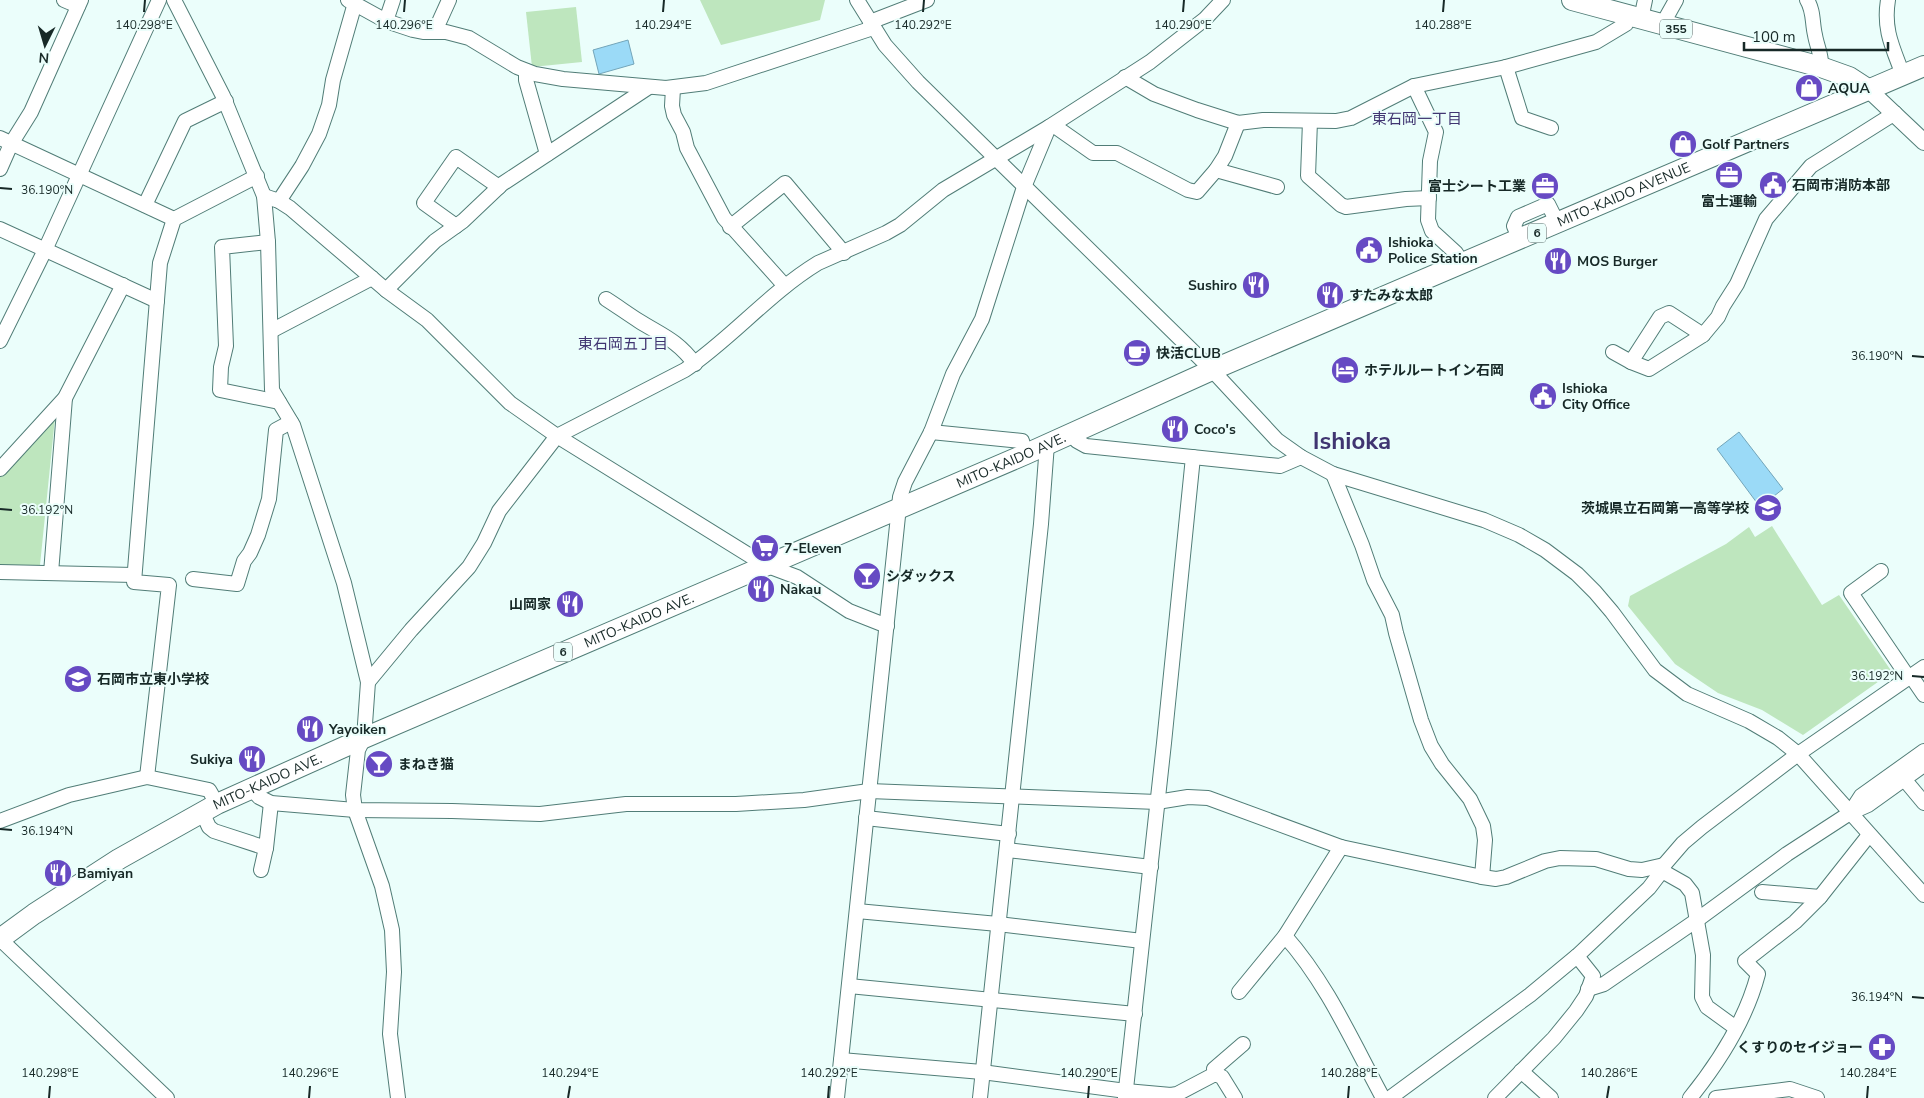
<svg xmlns="http://www.w3.org/2000/svg" width="1924" height="1098" font-family="'Nunito Sans','Noto Sans JP',sans-serif">
  <style>
    .green { fill: #bee6be }
    .water { fill: #9bdaf7; stroke: #73a5b9 }
    .lines { fill: none; stroke-linecap: round; stroke-linejoin: round }
    .minor-casing { stroke: #517d77; stroke-width: 16 }
    .major-casing { stroke: #517d77; stroke-width: 18 }
    .highway-casing { stroke: #517d77; stroke-width: 22 }
    .minor { stroke: #fff; stroke-width: 14 }
    .major { stroke: #fff; stroke-width: 16 }
    .highway { stroke: #fff; stroke-width: 20 }
    .ticks { fill: none; stroke: #172927; stroke-width: 2 }
    .labels { text-anchor: middle; dominant-baseline: central; stroke-width: 4; stroke-linejoin: round; paint-order: stroke }
    .shield { fill: #ebfefb; stroke: #576967; stroke-width: 1 }
    .shield-label { font-size: 12px; font-weight: bold; fill: #172927 }
    .poi-label { font-size: 14px; font-weight: bold; fill: #172927; stroke: #ebfefb; text-anchor: start }
    .street-label { font-size: 14px; fill: #172927; stroke: #ebfefb }
    .neighbourhood-label { font-size: 15px; fill: #403571; stroke: #ebfefb }
    .town-label { font-size: 24px; font-weight: bold; fill: #403571; stroke: #ebfefb }
    .ticks-label { font-size: 12px; text-anchor: middle; fill: #172927; stroke: #ebfefb; stroke-width: 4; stroke-linejoin: round; paint-order: stroke }
  </style>
  <rect width="100%" height="100%" fill="#ebfefb"/>
  <!-- green -->
  <g class="green">
    <polygon points="700,0 825,0 820,20 721,45"/>
    <polygon points="576,7 582,62 532,67 526,12"/>
    <polygon points="55,418 40,565 0,566 0,472"/>
    <polygon points="1772,526 1822,605 1839,595 1892,672 1803,735 1762,710 1718,693 1675,664 1628,606 1630,596 1726,544 1749,527 1755,537"/>
  </g>
  <!-- water -->
  <g class="water">
    <polygon points="628,40 634,64 599,74 593,50"/>
    <polygon points="1739,432 1783,489 1760,507 1717,449"/>
  </g>
  <g class="lines">
    <defs>
      <g id="minor">
        <polyline points="64,0 78,6"/>
        <polyline points="174,0 223,96 264,196 268,242 272,390 293,425 344,583 368,682 364,738 358,750 353,795 355,810 382,886 392,930 394,972 390,1034 398,1098"/>
        <polyline points="348,0 386,21 413,30 423,32 446,32 469,38 517,67 535,74 563,79 666,88 706,83 873,28"/>
        <polyline points="857,0 885,45 918,82 1212,370 1277,440 1301,457 1333,474 1484,520 1519,535 1545,550 1577,574 1595,592 1612,612 1655,670 1687,694 1749,721 1778,738 1798,754 1924,895"/>
        <path d="M1807,0C1814,11 1812,23 1815,35C1817,47 1822,55 1821,67"/>
        <path d="M1888,0C1883,30 1893,48 1903,75"/>
        <polyline points="1641,19 1645,0"/>
        <polyline points="386,21 393,0"/>
        <polyline points="870,22 927,0"/>
        <polyline points="1662,25 1676,0"/>
        <polyline points="435,31 449,0"/>
        <polyline points="1506,67 1522,118 1551,128"/>
        <polyline points="526,71 526,80 547,154"/>
        <polyline points="1125,77 1154,94 1197,110 1238,123 1263,120 1336,121 1351,118 1414,86 1506,67 1596,42 1626,24 1629,16"/>
        <polyline points="1414,86 1436,132 1430,161 1428,220 1432,231 1456,253 1463,264"/>
        <polyline points="673,88 672,106 674,115 683,132 687,148 724,218 785,286"/>
        <polyline points="1310,121 1308,176 1341,205 1346,207 1406,199 1429,198"/>
        <polyline points="1053,125 1093,153 1117,153 1188,190 1197,192 1216,170 1225,156 1238,123"/>
        <polyline points="0,138 174,219"/>
        <polyline points="0,169 11,144 31,112 81,0"/>
        <polyline points="1216,170 1277,187"/>
        <polyline points="264,196 279,201 290,208 386,290 427,320 510,403 557,436 765,565 797,577 849,611 887,626"/>
        <polyline points="279,201 302,166 319,134 329,105 333,80 355,3"/>
        <polyline points="145,205 185,121 226,101"/>
        <polyline points="456,226 424,203 456,157 499,187"/>
        <polyline points="730,227 785,183 844,253"/>
        <polyline points="0,229 157,301"/>
        <polyline points="1520,240 1514,226 1518,217 1548,204 1558,224"/>
        <polyline points="268,242 222,247 226,346 221,367 220,390 279,402"/>
        <polyline points="386,290 435,241 463,221 502,184 649,87"/>
        <path d="M606,299C617,306 628,314 639,321C663,336 677,340 695,364"/>
        <polyline points="271,331 372,278"/>
        <polyline points="0,341 45,250 159,0"/>
        <polyline points="1613,352 1631,362 1660,317 1669,313 1703,335 1718,317 1723,306 1737,284 1766,219 1811,166 1895,113"/>
        <polyline points="1631,362 1649,369 1703,335"/>
        <polyline points="931,432 1022,441 1026,454"/>
        <polyline points="1071,434 1077,441 1086,446 1280,466 1301,457"/>
        <polyline points="0,469 65,398 123,285"/>
        <polyline points="1333,474 1362,545 1374,580 1392,615 1396,633 1421,720 1431,746 1442,764 1470,799 1483,826 1485,840 1482,877"/>
        <polyline points="1881,571 1851,593 1908,677"/>
        <polyline points="0,572 134,575"/>
        <polyline points="51,573 65,398"/>
        <polyline points="193,579 237,584 244,561 250,553 258,535 269,499 276,430 291,422"/>
        <polyline points="1911,676 1924,695"/>
        <path d="M368,682L411,630L469,567L484,543L499,511L557,436L685,370C732,338 769,293 818,263L886,233L900,225L943,190L1049,127L1150,62L1205,19L1223,0"/>
        <polyline points="147,777 169,585 134,582 160,263 174,219 257,176"/>
        <polyline points="1904,779 1924,803"/>
        <polyline points="251,788 259,797 271,803 355,810 452,811 540,814 626,804 736,804 804,800 869,791 1157,802 1188,797 1208,798 1341,847 1482,877 1496,879 1506,877 1545,861 1560,858 1596,859 1629,869 1642,870 1664,865"/>
        <polyline points="202,812 209,827 214,831 266,848"/>
        <polyline points="1850,813 1861,796 1924,751"/>
        <polyline points="866,818 1009,834"/>
        <polyline points="0,821 69,795 147,777 209,790 217,804"/>
        <polyline points="1007,850 1151,867"/>
        <polyline points="261,870 266,848 271,803"/>
        <polyline points="1662,871 1685,884 1692,893 1703,955 1702,997 1707,1007 1736,1028"/>
        <polyline points="1762,892 1820,897"/>
        <polyline points="857,911 998,924 1142,941"/>
        <path d="M1285,936C1327,983 1353,1043 1383,1098"/>
        <polyline points="0,939 167,1098"/>
        <polyline points="849,986 1135,1014"/>
        <polyline points="1588,989 1604,984 1697,920 1787,854 1850,813 1868,805 1924,765"/>
        <polyline points="1239,992 1285,936 1341,847"/>
        <polyline points="841,1060 982,1072 1126,1091 1171,1095 1177,1094 1215,1074 1222,1077 1235,1098"/>
        <polyline points="1521,1071 1551,1098"/>
        <polyline points="1215,1074 1214,1069 1243,1044"/>
        <polyline points="837,1098 900,497 905,482 931,432 953,374 982,319 1024,187 1049,127"/>
        <polyline points="980,1098 1041,524 1047,444"/>
        <polyline points="1125,1098 1164,743 1193,457"/>
        <polyline points="1390,1098 1530,995 1577,956 1649,888 1662,871 1664,865 1683,843 1702,827 1798,754 1924,667"/>
        <polyline points="1495,1098 1554,1038 1576,1011 1586,996 1593,976 1577,956"/>
        <path d="M1690,1098C1719,1062 1746,1020 1758,974L1745,961L1795,922L1820,897L1869,835"/>
        <polyline points="1716,1098 1790,1089 1817,1098"/>
      </g>
      <polyline id="major" points="1869,90 1924,142"/>
      <g id="highway">
        <polyline points="1572,0 1821,67 1849,77 1869,90"/>
        <path id="s1" d="M0,939L34,914L119,859L217,804L364,738L1026,454L1212,370L1924,66"/>
      </g>
    </defs>
    <!-- minor casing -->
    <use href="#minor" class="minor-casing"/>
    <!-- major casing -->
    <use href="#major" class="major-casing"/>
    <!-- highway casing -->
    <use href="#highway" class="highway-casing"/>
    <!-- minor -->
    <use href="#minor" class="minor"/>
    <!-- major -->
    <use href="#major" class="major"/>
    <!-- highway -->
    <use href="#highway" class="highway"/>
  </g>
  <!-- ticks -->
  <path class="ticks" d="M144,12L145,0M404,12L405,0M663,12L664,0M923,12L924,0M1183,12L1184,0M1443,12L1444,0M0,188L12,189M1912,356L1924,357M0,509L12,510M1912,676L1924,677M0,829L12,830M1912,997L1924,998M49,1098L50,1086M309,1098L310,1086M568,1098L570,1086M828,1098L829,1086M1088,1098L1089,1086M1348,1098L1349,1086M1607,1098L1609,1086M1867,1098L1868,1086"/>
  <!-- icons -->
  <defs>
    <symbol id="shop-disc" viewBox="-11 -11 22 22"><circle r="9.5" fill="#664ac3" stroke="#ebfefb"/><path d="M-5-2.5h2.3a2.7 3.5 0 0 1 5.4 0H5L5.5 6h-11ZM-1.5-2.5h3a1.5 2.3 0 0 0-3 0Z" fill="#fff"/></symbol>
    <symbol id="office-disc" viewBox="-11 -11 22 22"><circle r="9.5" fill="#664ac3" stroke="#ebfefb"/><path d="M-6-3h4V-5.5h4V-3h4V5H-6ZM-1-4.5V-3h2v-1.5ZM-6 0V1H6V0Z" fill="#fff"/></symbol>
    <symbol id="civic-disc" viewBox="-11 -11 22 22"><circle r="9.5" fill="#664ac3" stroke="#ebfefb"/><path d="M-.6-6.5H3V-4.5H.6V-3L4-1V1h2V6H-6V1h2V-1L-.6-3ZM-1.2 2.5V6h2.4V2.5Z" fill="#fff"/></symbol>
    <symbol id="restaurant-disc" viewBox="-11 -11 22 22"><circle r="9.5" fill="#664ac3" stroke="#ebfefb"/><path d="M-5-6h1v4h1v-4h1v4h1v-4h1v5L-1.5 .5V6h-2V.5L-5-1ZM5-6V6H3V1.5H1.5Q1.5-4 5-6Z" fill="#fff"/></symbol>
    <symbol id="cafe-disc" viewBox="-11 -11 22 22"><circle r="9.5" fill="#664ac3" stroke="#ebfefb"/><path d="M-5.5-4.5H6V0H3Q3 3.5 0 3.5H-2.5Q-5.5 3.5-5.5 0ZM3-3.2v2h1.7v-2ZM-6 4.5H4V6H-6Z" fill="#fff"/></symbol>
    <symbol id="hotel-disc" viewBox="-11 -11 22 22"><circle r="9.5" fill="#664ac3" stroke="#ebfefb"/><path d="M-6-4.5h1.5V1H6V5H4.5V3h-9V5H-6ZM-4 0a1.8 1.8 0 1 1 3.6 0ZM.5 0V-2.5h3Q6-2.5 6 0Z" fill="#fff"/></symbol>
    <symbol id="school-disc" viewBox="-11 -11 22 22"><circle r="9.5" fill="#664ac3" stroke="#ebfefb"/><path d="M0-5L7-2L0 1L-7-2ZM-4 1L0 2.5L4 1V4Q0 6-4 4Z" fill="#fff"/></symbol>
    <symbol id="supermarket-disc" viewBox="-11 -11 22 22"><circle r="9.5" fill="#664ac3" stroke="#ebfefb"/><path d="M-6-5.5h2.5l.6 2H6L4.5 2H-2.5L-4.4-4H-6ZM-1.5 3.2a1.3 1.3 0 1 0 .1 0ZM3 3.2a1.3 1.3 0 1 0 .1 0Z" fill="#fff"/></symbol>
    <symbol id="bar-disc" viewBox="-11 -11 22 22"><circle r="9.5" fill="#664ac3" stroke="#ebfefb"/><path d="M-6-5H6L.8 .8V4.5H3.5V6h-7V4.5H-.8V.8Z" fill="#fff"/></symbol>
    <symbol id="pharmacy-disc" viewBox="-11 -11 22 22"><circle r="9.5" fill="#664ac3" stroke="#ebfefb"/><path d="M-2-6h4v4h4v4h-4v4h-4v-4h-4v-4h4Z" fill="#fff"/></symbol>
  </defs>
  <g fill-rule="evenodd">
    <use href="#shop-disc" x="1793" y="72" width="32" height="32"/>
    <use href="#shop-disc" x="1667" y="128" width="32" height="32"/>
    <use href="#office-disc" x="1713" y="159" width="32" height="32"/>
    <use href="#civic-disc" x="1757" y="169" width="32" height="32"/>
    <use href="#office-disc" x="1529" y="170" width="32" height="32"/>
    <use href="#civic-disc" x="1353" y="234" width="32" height="32"/>
    <use href="#restaurant-disc" x="1542" y="245" width="32" height="32"/>
    <use href="#restaurant-disc" x="1240" y="269" width="32" height="32"/>
    <use href="#restaurant-disc" x="1314" y="279" width="32" height="32"/>
    <use href="#cafe-disc" x="1121" y="337" width="32" height="32"/>
    <use href="#hotel-disc" x="1329" y="354" width="32" height="32"/>
    <use href="#civic-disc" x="1527" y="380" width="32" height="32"/>
    <use href="#restaurant-disc" x="1159" y="413" width="32" height="32"/>
    <use href="#school-disc" x="1752" y="492" width="32" height="32"/>
    <use href="#supermarket-disc" x="749" y="532" width="32" height="32"/>
    <use href="#bar-disc" x="851" y="560" width="32" height="32"/>
    <use href="#restaurant-disc" x="745" y="573" width="32" height="32"/>
    <use href="#restaurant-disc" x="554" y="588" width="32" height="32"/>
    <use href="#school-disc" x="62" y="663" width="32" height="32"/>
    <use href="#restaurant-disc" x="294" y="713" width="32" height="32"/>
    <use href="#restaurant-disc" x="236" y="743" width="32" height="32"/>
    <use href="#bar-disc" x="363" y="748" width="32" height="32"/>
    <use href="#restaurant-disc" x="42" y="857" width="32" height="32"/>
    <use href="#pharmacy-disc" x="1866" y="1031" width="32" height="32"/>
  </g>
  <g class="labels">
    <!-- shield labels -->
    <g class="shield">
      <rect x="1660" y="19.5" width="32" height="19" rx="4"/>
      <rect x="1528" y="223.5" width="18" height="19" rx="4"/>
      <rect x="554" y="642.5" width="18" height="19" rx="4"/>
    </g>
    <g class="shield-label">
      <text x="1676" y="29">355</text>
      <text x="1537" y="233">6</text>
      <text x="563" y="652">6</text>
    </g>
    <!-- poi labels -->
    <g class="poi-label">
      <text x="1828" y="88">AQUA</text>
      <text x="1702" y="144">Golf Partners</text>
      <text x="1792" y="185">石岡市消防本部</text>
      <text x="1526" y="186" text-anchor="end">富士シート工業</text>
      <text x="1729" y="201" text-anchor="middle">富士運輸</text>
      <text x="1388" y="242">Ishioka<tspan x="1388" dy="16">Police Station</tspan></text>
      <text x="1577" y="261">MOS Burger</text>
      <text x="1237" y="285" text-anchor="end">Sushiro</text>
      <text x="1349" y="295">すたみな太郎</text>
      <text x="1156" y="353">快活CLUB</text>
      <text x="1364" y="370">ホテルルートイン石岡</text>
      <text x="1562" y="388">Ishioka<tspan x="1562" dy="16">City Office</tspan></text>
      <text x="1194" y="429">Coco's</text>
      <text x="1749" y="508" text-anchor="end">茨城県立石岡第一高等学校</text>
      <text x="784" y="548">7-Eleven</text>
      <text x="886" y="576">シダックス</text>
      <text x="780" y="589">Nakau</text>
      <text x="551" y="604" text-anchor="end">山岡家</text>
      <text x="97" y="679">石岡市立東小学校</text>
      <text x="329" y="729">Yayoiken</text>
      <text x="233" y="759" text-anchor="end">Sukiya</text>
      <text x="398" y="764">まねき猫</text>
      <text x="77" y="873">Bamiyan</text>
      <text x="1863" y="1047" text-anchor="end">くすりのセイジョー</text>
    </g>
    <!-- street labels -->
    <g class="street-label">
      <text stroke="none"><textPath href="#s1" startOffset="1789">MITO-KAIDO AVENUE</textPath></text>
      <text stroke="none"><textPath href="#s1" startOffset="1121">MITO-KAIDO AVE.</textPath></text>
      <text stroke="none"><textPath href="#s1" startOffset="716">MITO-KAIDO AVE.</textPath></text>
      <text stroke="none"><textPath href="#s1" startOffset="311">MITO-KAIDO AVE.</textPath></text>
    </g>
    <!-- neighbourhood labels -->
    <g class="neighbourhood-label">
      <text x="1417" y="119">東石岡一丁目</text>
      <text x="623" y="344">東石岡五丁目</text>
    </g>
    <!-- town labels -->
    <g class="town-label">
      <text x="1352" y="441">Ishioka</text>
    </g>
  </g>
  <g class="ticks-label">
    <text x="144" y="29">140.298°E</text>
    <text x="404" y="29">140.296°E</text>
    <text x="663" y="29">140.294°E</text>
    <text x="923" y="29">140.292°E</text>
    <text x="1183" y="29">140.290°E</text>
    <text x="1443" y="29">140.288°E</text>
    <text x="47" y="194">36.190°N</text>
    <text x="1877" y="360">36.190°N</text>
    <text x="47" y="514">36.192°N</text>
    <text x="1877" y="680">36.192°N</text>
    <text x="47" y="835">36.194°N</text>
    <text x="1877" y="1001">36.194°N</text>
    <text x="50" y="1077">140.298°E</text>
    <text x="310" y="1077">140.296°E</text>
    <text x="570" y="1077">140.294°E</text>
    <text x="829" y="1077">140.292°E</text>
    <text x="1089" y="1077">140.290°E</text>
    <text x="1349" y="1077">140.288°E</text>
    <text x="1609" y="1077">140.286°E</text>
    <text x="1868" y="1077">140.284°E</text>
  </g>
  <!-- north arrow -->
  <g transform="translate(45 45) rotate(185)" stroke="#ebfefb" stroke-width="4" paint-order="stroke">
  <path d="M0-4L9 19L0 12L-9 19Z" fill="#172927"/>
  <text y="-8" font-size="14" font-weight="bold" text-anchor="middle" fill="#172927">N</text>
  </g>
  <!-- scale -->
  <path d="M1744 42v8h144v-8" fill="none" stroke="#172927" stroke-width="2.5"/>
  <text x="1752" y="42" font-size="15" fill="#172927" stroke="#ebfefb" stroke-width="4" paint-order="stroke">100 m</text>
</svg>
